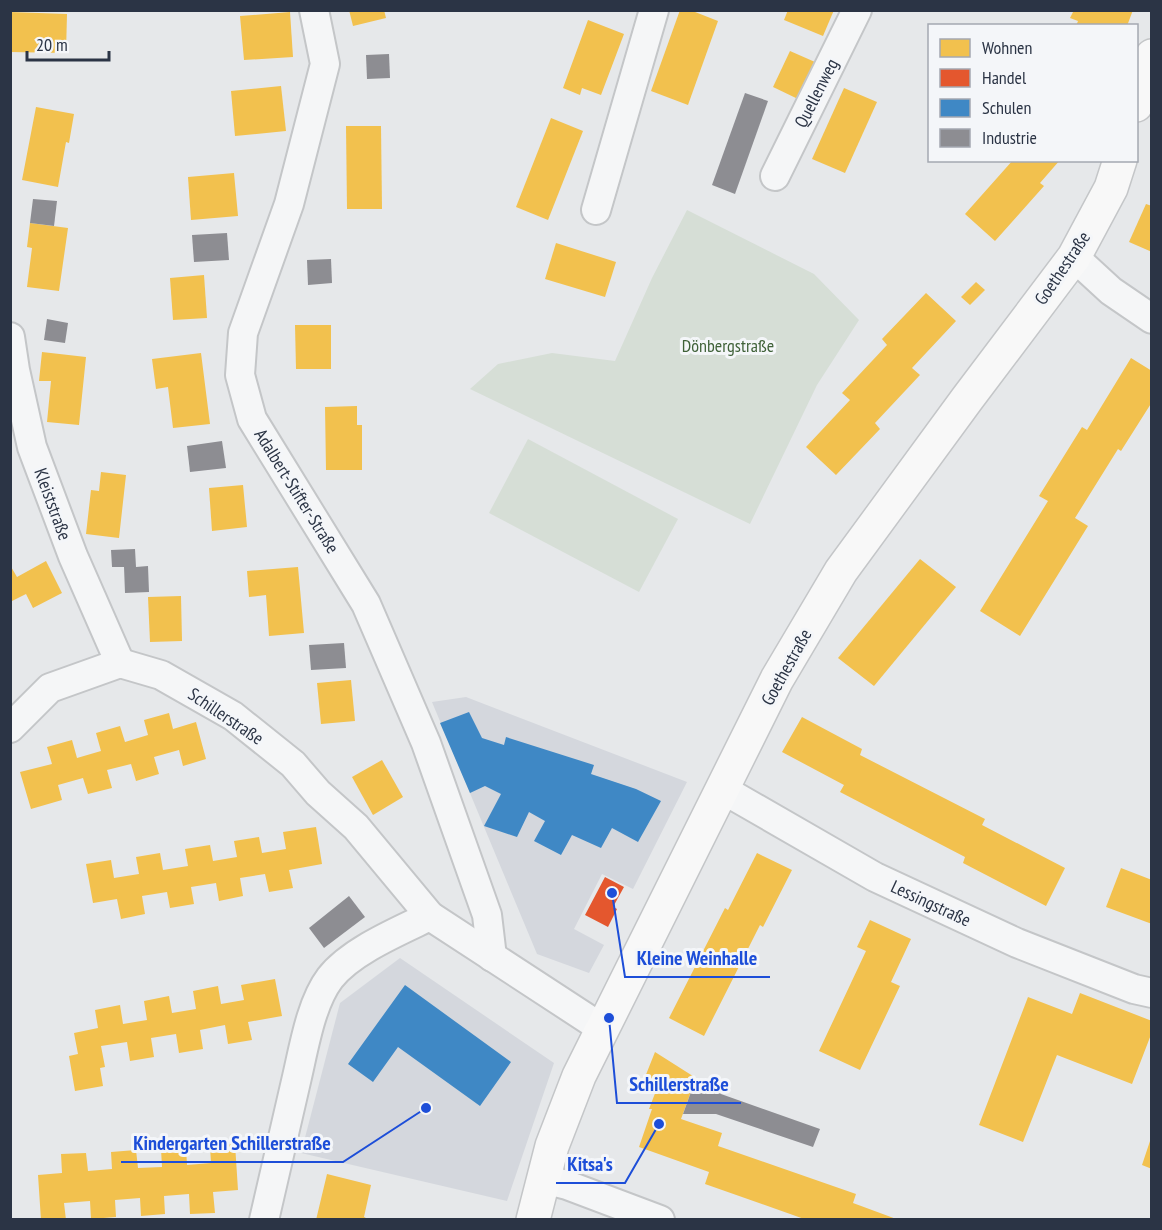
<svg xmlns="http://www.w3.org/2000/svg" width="1162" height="1230" font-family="'PT Sans Narrow',sans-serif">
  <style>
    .built { fill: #d4d7dd }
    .green { fill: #d6ded6 }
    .homes { fill: #f2c14e }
    .shops { fill: #e4572e }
    .schools { fill: #3f88c5 }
    .industry { fill: #8d8d92 }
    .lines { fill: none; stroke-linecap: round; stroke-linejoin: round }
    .street-casing { stroke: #c4c6c8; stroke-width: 32 }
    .secondary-casing { stroke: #c4c6c8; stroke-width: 36 }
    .street { stroke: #f5f6f7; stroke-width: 28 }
    .secondary { stroke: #f8f8f8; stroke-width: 33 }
    .labels { text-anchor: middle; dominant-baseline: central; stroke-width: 6; stroke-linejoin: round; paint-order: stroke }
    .street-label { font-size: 18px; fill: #2b3445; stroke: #f4f6f9 }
    .park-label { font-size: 18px; fill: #3f6138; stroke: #f4f6f9 }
    .leader { fill: none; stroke: #1d4ed8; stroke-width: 2 }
    .callout-dot { fill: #1d4ed8; stroke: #f4f6f9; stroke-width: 2 }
    .callout-label { font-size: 20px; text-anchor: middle; font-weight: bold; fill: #1d4ed8; stroke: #f4f6f9; stroke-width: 6; stroke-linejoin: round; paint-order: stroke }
  </style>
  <rect width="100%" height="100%" fill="#e6e8ea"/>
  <!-- built -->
  <g class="built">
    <polygon points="466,697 687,782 633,889 602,874 574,929 604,945 589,973 537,954 432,702"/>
    <polygon points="400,958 554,1063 507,1201 301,1153 340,1003"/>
  </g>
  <!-- green -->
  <g class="green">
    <polygon points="687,210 814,274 859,320 817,385 750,524 470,389 498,364 552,353 615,361 652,278"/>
    <polygon points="528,439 678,519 639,592 489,513"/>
  </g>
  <!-- homes -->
  <g class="homes">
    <polygon points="349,10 384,10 386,18 353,26"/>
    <polygon points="680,10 690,10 718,21 688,105 651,91"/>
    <polygon points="788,10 834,10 823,36 784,20"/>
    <polygon points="1074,10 1133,10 1127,26 1076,26 1078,21 1070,18"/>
    <polygon points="10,12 67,14 66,53 10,52"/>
    <polygon points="290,12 293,57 244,60 240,16"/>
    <polygon points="588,20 624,34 601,95 582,88 580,95 563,88"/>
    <polygon points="790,51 815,62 798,99 773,87"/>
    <polygon points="281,86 286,131 235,136 231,91"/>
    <polygon points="844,88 877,102 845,173 812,159"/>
    <polygon points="36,107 74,114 69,143 66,142 58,187 22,180"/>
    <polygon points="551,118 583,131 548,220 516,207"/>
    <polygon points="346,126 381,126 382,209 347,209"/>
    <polygon points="1013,160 1060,160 1040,183 1044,186 995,241 965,214"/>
    <polygon points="234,173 238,216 191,220 188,177"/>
    <polygon points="1146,204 1152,206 1152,252 1129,242"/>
    <polygon points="30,223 68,228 59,291 27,287 32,248 27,247"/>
    <polygon points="556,243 616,262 605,297 545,279"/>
    <polygon points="204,275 207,318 173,320 170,278"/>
    <polygon points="976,282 985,290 970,305 961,297"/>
    <polygon points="926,293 956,321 912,368 920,375 875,423 880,429 836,475 806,447 850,400 842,393 887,345 882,339"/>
    <polygon points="295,325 331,325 331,369 296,369"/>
    <polygon points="42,352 86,357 79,425 47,422 51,381 39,381"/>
    <polygon points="201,353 210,424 173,428 168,387 156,389 152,359"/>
    <polygon points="1131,358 1152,371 1152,402 1121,451 1118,449 1075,518 1088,526 1020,636 980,611 1048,501 1039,496 1082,427 1087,430"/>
    <polygon points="357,406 357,425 362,425 362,470 326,470 325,407"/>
    <polygon points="101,472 126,475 119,538 86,534 91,490 99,491"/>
    <polygon points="243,485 247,527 212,531 209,488"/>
    <polygon points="920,559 956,587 874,686 838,658"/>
    <polygon points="46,561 62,593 33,608 26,594 10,602 10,565 17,577"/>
    <polygon points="298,567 304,633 269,636 266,595 249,597 247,571"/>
    <polygon points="181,596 182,641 150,642 148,597"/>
    <polygon points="351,680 355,721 321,724 317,683"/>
    <polygon points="169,713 173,729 196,722 206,759 183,766 179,750 154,757 159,774 136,781 131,764 107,770 112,788 88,794 83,778 58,785 62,800 31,809 20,772 52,764 47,747 72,740 77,758 101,751 96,733 120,726 125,742 148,735 144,720"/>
    <polygon points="802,717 862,749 860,755 985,819 982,825 1065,868 1046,906 963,863 965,857 840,792 844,785 782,752"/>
    <polygon points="382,760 403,797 373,815 352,777"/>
    <polygon points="316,827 322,864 289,870 293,888 269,892 265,874 240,878 243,896 219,901 216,883 191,887 194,904 170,908 167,892 142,896 145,914 121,919 117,899 93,903 86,864 111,860 114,878 139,874 136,857 160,853 163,870 188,866 185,849 210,845 213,861 237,857 234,841 259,837 262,853 286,849 283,832"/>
    <polygon points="757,853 792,870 763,927 760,925 704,1036 669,1018 725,908 728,910"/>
    <polygon points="1121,868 1152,880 1152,924 1106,907"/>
    <polygon points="870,920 911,939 891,982 900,986 860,1070 819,1051 866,951 857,947"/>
    <polygon points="275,979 282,1016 248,1022 252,1040 228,1044 225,1025 200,1030 203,1049 179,1053 176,1034 151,1038 154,1057 130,1061 127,1042 101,1046 105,1067 100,1068 103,1086 75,1091 69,1056 78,1054 74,1033 98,1028 95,1010 120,1005 123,1024 147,1020 144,1001 169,996 172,1013 196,1009 193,991 218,986 221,1004 244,1000 241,985"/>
    <polygon points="1080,993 1152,1021 1152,1032 1132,1084 1057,1055 1023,1142 979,1125 1028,997 1072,1014"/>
    <polygon points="655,1052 696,1078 681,1119 722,1133 718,1146 856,1194 853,1203 899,1220 807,1220 705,1184 709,1172 639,1147 652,1109 649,1109 659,1083 645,1077"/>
    <polygon points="1151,1138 1152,1138 1152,1169 1142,1165"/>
    <polygon points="235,1144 238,1190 213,1192 215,1213 190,1214 189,1194 164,1196 165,1214 141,1216 140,1198 115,1200 116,1217 91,1219 90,1201 64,1203 66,1220 41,1220 38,1175 62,1173 61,1154 86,1153 88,1171 112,1169 111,1152 136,1150 138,1168 162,1167 161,1149 186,1147 187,1165 211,1163 210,1146"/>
    <polygon points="327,1174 371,1185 364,1217 370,1220 316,1220"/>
  </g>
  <!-- shops -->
  <polygon class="shops" points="605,877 624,887 613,907 617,909 608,927 585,915"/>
  <!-- schools -->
  <g class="schools">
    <polygon points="469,712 482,738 504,745 506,737 594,765 591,774 636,789 661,801 638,842 612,828 601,848 572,835 561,855 534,841 545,821 529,812 517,837 484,826 501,794 485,786 470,793 440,723"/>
    <polygon points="405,985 511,1062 480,1106 398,1047 373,1082 348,1064"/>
  </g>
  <!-- industry -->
  <g class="industry">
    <polygon points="389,54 390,78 367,79 366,55"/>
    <polygon points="745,93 768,101 735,194 712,185"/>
    <polygon points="33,199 57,201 54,226 30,223"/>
    <polygon points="227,233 229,260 194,262 192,235"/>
    <polygon points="331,259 332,283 308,285 307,260"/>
    <polygon points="47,319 68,323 65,343 44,340"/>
    <polygon points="222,441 226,468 190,472 187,446"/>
    <polygon points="135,549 136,567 148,566 149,592 125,593 124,567 112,567 111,550"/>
    <polygon points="344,643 346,668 311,670 309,645"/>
    <polygon points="349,896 365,917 324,948 309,928"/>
    <polygon points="696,1078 721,1094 820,1129 813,1147 716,1114 683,1114"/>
  </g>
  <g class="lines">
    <defs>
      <g id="street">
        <polyline points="314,10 325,64 289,204 243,333 240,375 252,419 366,604 426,743 487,915 492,957"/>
        <polyline points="775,176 857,10"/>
        <polyline points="596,210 654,10"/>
        <polyline points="1074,257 1111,291 1152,319"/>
        <polyline points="10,337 15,370 32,447 73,556 120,663"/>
        <polyline points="10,728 50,688 120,663 161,675 233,716 293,764 318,793 356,827 430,916 603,1029"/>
        <polyline points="722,789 875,877 1017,943 1134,989 1152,993"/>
        <polyline points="543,1179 567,1185 660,1220"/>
        <path d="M264,1220C275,1172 286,1124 297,1077C304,1047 311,1003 330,978C351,951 399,931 430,916"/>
      </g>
      <g id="secondary">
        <polyline points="1136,105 1152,56"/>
        <polyline points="533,1220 552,1146 579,1076 777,679 841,571 967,399 1074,257 1111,188 1120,160"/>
      </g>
    </defs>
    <!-- street casing -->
    <use href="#street" class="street-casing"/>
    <!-- secondary casing -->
    <use href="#secondary" class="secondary-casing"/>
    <!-- street -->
    <use href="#street" class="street"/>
    <!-- secondary -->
    <use href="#secondary" class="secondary"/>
  </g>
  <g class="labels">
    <!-- street labels -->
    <g class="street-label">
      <text transform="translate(816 93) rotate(-63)">Quellenweg</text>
      <text transform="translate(1062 268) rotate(-56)">Goethestraße</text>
      <text transform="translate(297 491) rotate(58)">Adalbert-Stifter-Straße</text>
      <text transform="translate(53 504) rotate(70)">Kleiststraße</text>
      <text transform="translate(786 667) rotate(-61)">Goethestraße</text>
      <text transform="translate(226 716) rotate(34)">Schillerstraße</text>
      <text transform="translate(931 903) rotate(25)">Lessingstraße</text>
    </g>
    <!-- park labels -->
    <g class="park-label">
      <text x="728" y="345">Dönbergstraße</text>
    </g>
  </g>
  <!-- callouts -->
  <path class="leader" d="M612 893L625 977H770M609 1018L617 1103H741M426 1108L343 1162H121M659 1124L625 1183H556"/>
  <g class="callout-dot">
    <circle cx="612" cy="893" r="6"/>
    <circle cx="609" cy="1018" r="6"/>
    <circle cx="426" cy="1108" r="6"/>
    <circle cx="659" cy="1124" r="6"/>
  </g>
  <g class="callout-label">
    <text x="697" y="965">Kleine Weinhalle</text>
    <text x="679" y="1091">Schillerstraße</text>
    <text x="232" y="1150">Kindergarten Schillerstraße</text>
    <text x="590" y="1171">Kitsa's</text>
  </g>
  <!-- border -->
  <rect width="1162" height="1230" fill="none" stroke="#2b3445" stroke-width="24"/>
  <!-- legend -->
  <rect x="928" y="24" width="210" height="138" fill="#f4f6f9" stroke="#a4a8b1" stroke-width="1.5"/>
  <rect x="940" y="39" width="30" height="18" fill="#f2c14e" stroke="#a4a8b1" stroke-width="1.5"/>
  <text x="982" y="54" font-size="18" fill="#2b3445">Wohnen</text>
  <rect x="940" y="69" width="30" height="18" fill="#e4572e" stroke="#a4a8b1" stroke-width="1.5"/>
  <text x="982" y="84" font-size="18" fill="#2b3445">Handel</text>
  <rect x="940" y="99" width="30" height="18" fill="#3f88c5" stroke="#a4a8b1" stroke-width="1.5"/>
  <text x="982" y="114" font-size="18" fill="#2b3445">Schulen</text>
  <rect x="940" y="129" width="30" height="18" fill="#8d8d92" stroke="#a4a8b1" stroke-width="1.5"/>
  <text x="982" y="144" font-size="18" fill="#2b3445">Industrie</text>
  <!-- scale -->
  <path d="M27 51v9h82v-9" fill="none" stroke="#2b3445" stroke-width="3"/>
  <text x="36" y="51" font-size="18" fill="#2b3445" stroke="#f4f6f9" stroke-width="4.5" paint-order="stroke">20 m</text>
</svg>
